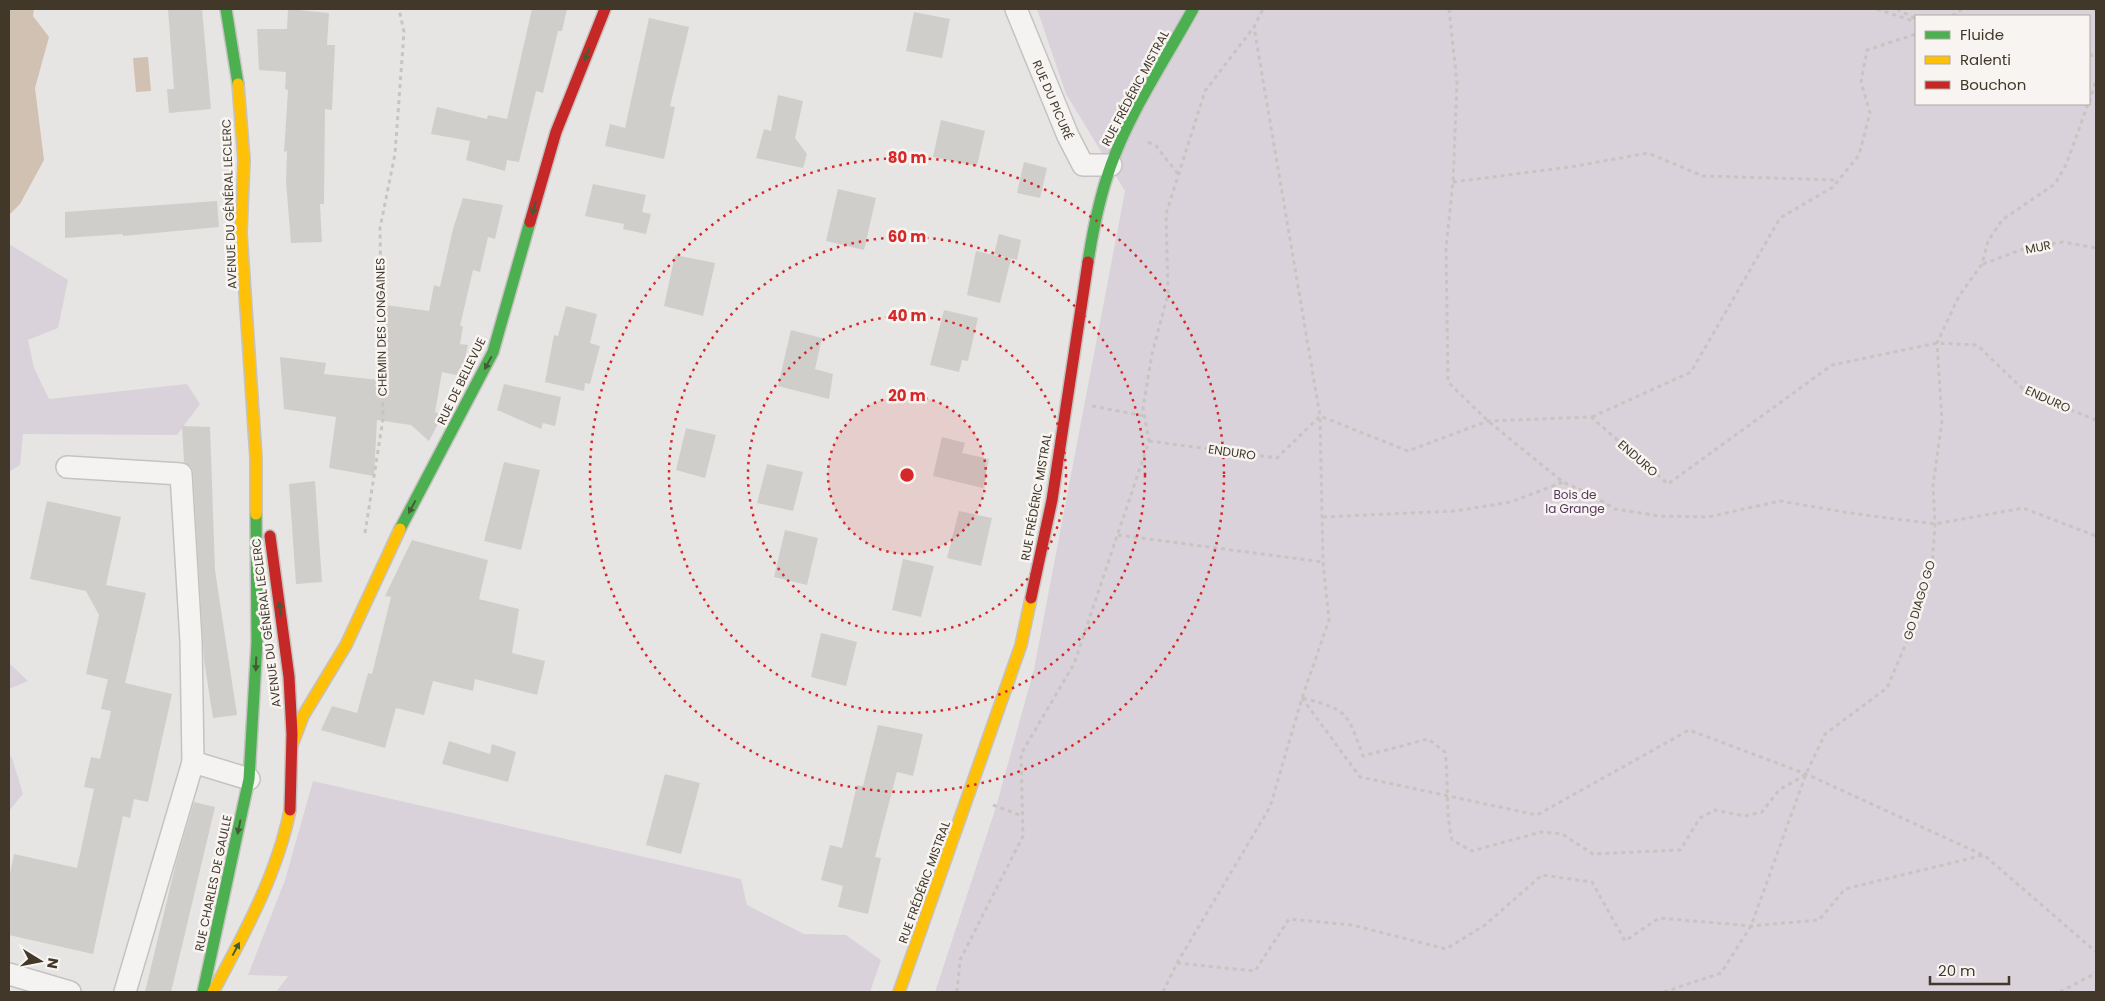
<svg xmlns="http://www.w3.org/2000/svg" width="2105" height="1001" font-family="Poppins,sans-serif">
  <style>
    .green { fill: #d9d2da; fill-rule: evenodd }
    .water { fill: #d1c1b2 }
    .building { fill: #cfcecb }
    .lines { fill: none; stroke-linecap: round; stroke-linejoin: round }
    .street-casing { stroke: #c5c3c1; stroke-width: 24 }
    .fast-casing { stroke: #c5c3c1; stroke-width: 14 }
    .slow-casing { stroke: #c5c3c1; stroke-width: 14 }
    .jam-casing { stroke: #c5c3c1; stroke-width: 14 }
    .path { stroke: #c7c5c1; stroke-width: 3; stroke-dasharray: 4 4; stroke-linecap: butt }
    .street { stroke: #f5f3f2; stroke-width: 21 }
    .fast { stroke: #4caf50; stroke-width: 11 }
    .slow { stroke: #ffc107; stroke-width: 11 }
    .jam { stroke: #c62828; stroke-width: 11 }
    .oneway { fill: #445c35 }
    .ring { fill: none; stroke: #d62828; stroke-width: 2.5; stroke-dasharray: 2.5 5 }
    .labels { text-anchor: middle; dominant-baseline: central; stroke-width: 5; stroke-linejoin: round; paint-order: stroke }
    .street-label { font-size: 12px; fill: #41382a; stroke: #f7f4f1 }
    .park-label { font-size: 12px; fill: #54375c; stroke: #f7f4f1 }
    .centre { fill: #d62828; stroke: #f7f4f1; stroke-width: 2.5 }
    .ring-label { font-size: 15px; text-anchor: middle; font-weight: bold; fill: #d62828; stroke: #f7f4f1; stroke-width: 5; stroke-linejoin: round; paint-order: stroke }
  </style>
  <rect width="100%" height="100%" fill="#e7e5e3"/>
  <!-- green -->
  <g class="green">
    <path d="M1037,9H2096V992H935L996,807L1034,669L1125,191L1066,94ZM1916,16H2089V104H1916Z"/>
    <polygon points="9,244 68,280 58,328 28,340 34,368 49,399 187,384 200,404 177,435 23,434 20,465 9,472"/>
    <polygon points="9,663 28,681 9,689"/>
    <polygon points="9,755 12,758 23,794 9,811"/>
    <polygon points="313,781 741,879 747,905 804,934 846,935 881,960 870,992 276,992 288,976 248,975 285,880"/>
  </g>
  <!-- water -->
  <g class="water">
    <polygon points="9,9 34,9 33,16 49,37 35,88 44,160 20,204 9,215"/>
    <polygon points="148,57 151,91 136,92 133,58"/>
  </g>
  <!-- building -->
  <g class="building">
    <polygon points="168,9 202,9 211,109 169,113 167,89 174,89"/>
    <polygon points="288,9 329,13 327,45 335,45 332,110 325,109 324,204 320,204 322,242 291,243 286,182 287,151 284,152 288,90 285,89 286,72 259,70 257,29 287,29"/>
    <polygon points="532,9 567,9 562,31 558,31 543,93 536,91 519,162 507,160 505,171 466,160 470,141 431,134 437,107 487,119 488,115 507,119"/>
    <polygon points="914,12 950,19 942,58 906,51"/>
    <polygon points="649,18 689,27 670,106 675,107 664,159 605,146 610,124 625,128"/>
    <polygon points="778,95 803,101 795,138 807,154 803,168 756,158 764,129 771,131"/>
    <polygon points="941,120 985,131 977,166 933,157"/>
    <polygon points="1024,162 1047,168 1040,198 1017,193"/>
    <polygon points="593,184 646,195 642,212 651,214 646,234 623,229 624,224 585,216"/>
    <polygon points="838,189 876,198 864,250 826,241"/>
    <polygon points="463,198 503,205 495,239 488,237 480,272 473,270 460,326 463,326 460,344 468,345 461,376 442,372 435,412 443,414 429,441 411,425 377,420 374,476 329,468 336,417 284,409 280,357 326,363 324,374 379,380 386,349 386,305 429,311 434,285 440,287 453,229"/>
    <polygon points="217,201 219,227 123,236 123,234 65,238 65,212"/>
    <polygon points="999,234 1021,240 1017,260 994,254"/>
    <polygon points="976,251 1011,259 1000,303 967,295"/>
    <polygon points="675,255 715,263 703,316 664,306"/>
    <polygon points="566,306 597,314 590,343 600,346 590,384 585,383 584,391 545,382 554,335 558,336"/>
    <polygon points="944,310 978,318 968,361 962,360 959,372 930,365"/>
    <polygon points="791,330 822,338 815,369 833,374 829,399 778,386"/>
    <polygon points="504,384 561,397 555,426 543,423 541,429 497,410"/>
    <polygon points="182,426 210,427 215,570 237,715 213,718 204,660 193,473 191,467 184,462"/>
    <polygon points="686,428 716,435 705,478 676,470"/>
    <polygon points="942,437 965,443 962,453 989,459 983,488 933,476"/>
    <polygon points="504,462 540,470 521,550 484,541"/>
    <polygon points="767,464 803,472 793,511 757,503"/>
    <polygon points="315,481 322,582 296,584 289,484"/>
    <polygon points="47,501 121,517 106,585 146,593 125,683 172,694 148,802 134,799 130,818 123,816 93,954 9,935 9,878 14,854 77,868 94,789 84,787 91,757 100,759 111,711 101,709 108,679 123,683 86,674 99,615 86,591 30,579"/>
    <polygon points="959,511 992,518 981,566 947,558"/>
    <polygon points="785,530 818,538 807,585 774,577"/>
    <polygon points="412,540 488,560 479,599 519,609 512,653 545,661 537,695 475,679 473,691 433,681 424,715 396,708 385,748 321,730 332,706 357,713 368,673 372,674 391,597 385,596"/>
    <polygon points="903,559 934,566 921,617 892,610"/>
    <polygon points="821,633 857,642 846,686 811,677"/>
    <polygon points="878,725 923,734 913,776 897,772 875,857 881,858 868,914 838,907 843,886 821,880 830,845 842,848 857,785 863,786"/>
    <polygon points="449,741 490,754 492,744 516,752 508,782 442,764"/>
    <polygon points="665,774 700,783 681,854 646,845"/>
    <polygon points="194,802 215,807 171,992 145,992 176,863"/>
  </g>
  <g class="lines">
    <defs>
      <g id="street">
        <polyline points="1016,9 1068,136 1083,165 1111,165"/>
        <polyline points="67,467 181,474 191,641 193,762 249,779"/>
        <polyline points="9,974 70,992"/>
        <polyline points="125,992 193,762"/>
      </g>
      <g id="fast">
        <polyline points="226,9 238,84"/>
        <path d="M1088,262C1093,229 1100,196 1111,165C1131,110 1165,60 1193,9"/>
        <polyline points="400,529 493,352 530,222"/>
        <polyline points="203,992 249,779 257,642 256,514"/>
      </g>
      <g id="slow">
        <polyline points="238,84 244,160 241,233 256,458 256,514"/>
        <polyline points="292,745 303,716 346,645 400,529"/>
        <path d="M213,992C244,934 277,875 290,810"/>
        <polyline points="899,992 1021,645 1031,598"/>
      </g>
      <g id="jam">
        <polyline points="530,222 556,132 605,9"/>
        <polyline points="270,536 289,677 292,734 290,810"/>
        <polyline points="1031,598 1052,500 1088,262"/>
      </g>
    </defs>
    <!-- street casing -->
    <use href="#street" class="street-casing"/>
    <!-- fast casing -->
    <use href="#fast" class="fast-casing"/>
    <!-- slow casing -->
    <use href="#slow" class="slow-casing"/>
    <!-- jam casing -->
    <use href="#jam" class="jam-casing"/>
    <!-- path -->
    <g class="path">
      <polyline points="1449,9 1457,83 1453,182 1446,248 1448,382 1488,421 1563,482 1590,494 1615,509 1659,516 1708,517 1780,501 1850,513 1935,524 2023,508 2096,536"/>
      <polyline points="1877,9 1916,22"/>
      <polyline points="1897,9 1916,19"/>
      <polyline points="2094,9 2096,10"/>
      <polyline points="1952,16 1962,9"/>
      <polyline points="2089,55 2096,56"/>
      <polyline points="2089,102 2096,81"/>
      <polyline points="1148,142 1156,146 1178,174"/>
      <polyline points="1453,182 1570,167 1648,153 1703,176 1838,180"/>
      <polyline points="1983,264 2026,248 2063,242 2096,248"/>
      <polyline points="1092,406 1145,416"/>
      <polyline points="1592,417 1691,372 1780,218 1833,187 1859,155 1870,113 1861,82 1867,50 1916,34"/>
      <polyline points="1149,441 1277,458 1320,416 1408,451 1488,421 1591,417 1668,484 1832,365 1937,343 1977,345 2025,391 2096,420"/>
      <polyline points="1323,517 1455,511 1511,502 1563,482"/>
      <polyline points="365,533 383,419 380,228 395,154 404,32 399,9"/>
      <polyline points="1118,535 1323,562"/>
      <polyline points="1302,698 1360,777 1537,815 1689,730 1806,774 1983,855"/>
      <path d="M1303,698C1348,710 1347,712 1363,756L1428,739L1445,752C1449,782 1445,811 1452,840L1472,851L1541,832L1562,834L1593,854L1680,850L1700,818L1715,810L1744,816L1762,812L1779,790L1805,775"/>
      <polyline points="993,805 1022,816"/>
      <polyline points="1177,963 1255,971 1289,919 1352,925 1446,949 1485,925 1542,875 1592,882 1625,941 1659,918 1751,926 1819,920 1845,889 1984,855 2096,952"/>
      <polyline points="957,992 960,960 1023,836 1021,754 1074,664 1149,441 1143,408 1152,354 1168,294 1166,214 1205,91 1254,27 1263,9"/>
      <polyline points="1163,992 1177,963 1270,807 1302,698 1329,620 1323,562 1320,416 1254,27"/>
      <polyline points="1664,992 1721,973 1751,926 1806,774 1825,734 1887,688 1913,627 1932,567 1935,524 1933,485 1942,421 1937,343 1959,296 1982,264 1988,241 2002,220 2055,184 2066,165 2088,104"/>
      <polyline points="2060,992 2096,973"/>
    </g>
    <!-- street -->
    <use href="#street" class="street"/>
    <!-- fast -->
    <use href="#fast" class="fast"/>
    <!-- slow -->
    <use href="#slow" class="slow"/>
    <!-- jam -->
    <use href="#jam" class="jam"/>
  </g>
  <!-- one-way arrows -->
  <defs><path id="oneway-solid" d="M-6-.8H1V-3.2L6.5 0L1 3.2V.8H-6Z" transform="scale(1.25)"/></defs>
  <g class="oneway">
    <use href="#oneway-solid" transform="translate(587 54) rotate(112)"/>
    <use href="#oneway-solid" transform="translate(534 208) rotate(106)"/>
    <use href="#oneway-solid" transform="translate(488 363) rotate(118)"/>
    <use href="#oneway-solid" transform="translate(412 507) rotate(118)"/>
    <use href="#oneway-solid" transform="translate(280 609) rotate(-97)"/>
    <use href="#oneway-solid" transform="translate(256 664) rotate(92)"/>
    <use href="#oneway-solid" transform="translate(239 827) rotate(102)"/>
    <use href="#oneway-solid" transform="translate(236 949) rotate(-62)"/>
  </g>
  <!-- distance rings -->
  <circle cx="907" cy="475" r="79" fill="#d62828" fill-opacity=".12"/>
  <g class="ring">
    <circle cx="907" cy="475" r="79"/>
    <circle cx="907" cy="475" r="159"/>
    <circle cx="907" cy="475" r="238"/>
    <circle cx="907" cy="475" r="317"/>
  </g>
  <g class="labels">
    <!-- street labels -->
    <g class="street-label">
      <text transform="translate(1135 88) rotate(-62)">RUE FRÉDÉRIC MISTRAL</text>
      <text transform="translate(1053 100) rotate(67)">RUE DU PICURÉ</text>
      <text transform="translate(229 204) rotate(-92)">AVENUE DU GÉNÉRAL LECLERC</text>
      <text transform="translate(2038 247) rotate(-11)">MUR</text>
      <text transform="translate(381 327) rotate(-91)">CHEMIN DES LONGAINES</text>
      <text transform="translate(461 381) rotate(-64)">RUE DE BELLEVUE</text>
      <text transform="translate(2048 399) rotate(24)">ENDURO</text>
      <text transform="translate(1232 452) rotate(8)">ENDURO</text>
      <text transform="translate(1638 458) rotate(41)">ENDURO</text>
      <text transform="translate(1036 497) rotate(-80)">RUE FRÉDÉRIC MISTRAL</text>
      <text transform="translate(1919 600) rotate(-73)">GO DIAGO GO</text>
      <text transform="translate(266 623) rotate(-97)">AVENUE DU GÉNÉRAL LECLERC</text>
      <text transform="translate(924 882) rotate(-70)">RUE FRÉDÉRIC MISTRAL</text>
      <text transform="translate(213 883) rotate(-78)">RUE CHARLES DE GAULLE</text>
    </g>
    <!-- park labels -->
    <g class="park-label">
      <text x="1575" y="494">Bois de<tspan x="1575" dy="14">la Grange</tspan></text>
    </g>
  </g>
  <circle cx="907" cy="475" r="8" class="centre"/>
  <g class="ring-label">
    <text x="907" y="163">80 m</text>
    <text x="907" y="242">60 m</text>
    <text x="907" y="321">40 m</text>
    <text x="907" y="401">20 m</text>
  </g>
  <!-- border -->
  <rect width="2105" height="1001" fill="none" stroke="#41382a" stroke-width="20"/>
  <!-- legend -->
  <rect x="1915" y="15" width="175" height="90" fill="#f7f4f1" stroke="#aea9a1"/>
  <rect x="1925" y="31" width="25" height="8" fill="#4caf50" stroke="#aea9a1"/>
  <text x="1960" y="40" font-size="15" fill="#41382a">Fluide</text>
  <rect x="1925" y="56" width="25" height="8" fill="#ffc107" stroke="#aea9a1"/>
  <text x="1960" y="65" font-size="15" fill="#41382a">Ralenti</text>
  <rect x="1925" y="81" width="25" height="8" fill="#c62828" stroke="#aea9a1"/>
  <text x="1960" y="90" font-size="15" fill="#41382a">Bouchon</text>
  <!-- north arrow -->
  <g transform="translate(40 961) rotate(100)" stroke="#f7f4f1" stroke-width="4" paint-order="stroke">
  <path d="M0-4L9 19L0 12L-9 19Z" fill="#41382a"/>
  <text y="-8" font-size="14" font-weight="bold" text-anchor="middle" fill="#41382a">N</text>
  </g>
  <!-- scale -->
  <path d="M1930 976v8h79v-8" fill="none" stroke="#41382a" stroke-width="2.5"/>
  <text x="1938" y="976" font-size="15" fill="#41382a" stroke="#f7f4f1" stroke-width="4" paint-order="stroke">20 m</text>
</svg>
